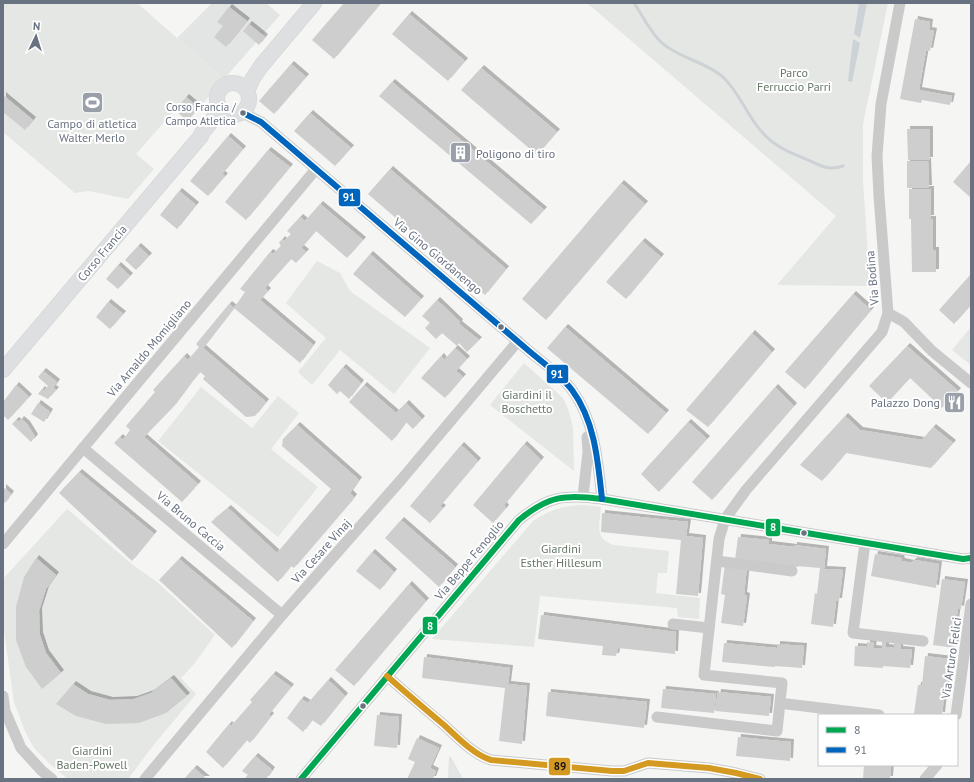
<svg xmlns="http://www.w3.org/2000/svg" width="974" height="782" font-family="'PT Sans',sans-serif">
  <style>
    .built { fill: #e3e5e5 }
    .green { fill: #e4e7e3 }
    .water { fill: #cdd2d6 }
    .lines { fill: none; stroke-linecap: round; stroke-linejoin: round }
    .stream { stroke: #cdd2d6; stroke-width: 3 }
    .building { fill: #cececf; filter: url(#shadow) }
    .secondary-casing { stroke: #d1d2d2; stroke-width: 16 }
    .minor { stroke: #cacacb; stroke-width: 11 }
    .secondary { stroke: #dedfe0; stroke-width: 15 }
    .bus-1-casing { stroke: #fff; stroke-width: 9 }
    .bus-2-casing { stroke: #fff; stroke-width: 9 }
    .bus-3-casing { stroke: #fff; stroke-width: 9 }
    .bus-1 { stroke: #00a651; stroke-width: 6 }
    .bus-2 { stroke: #0065bd; stroke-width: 6 }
    .bus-3 { stroke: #d49920; stroke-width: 6 }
    .bus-dot { fill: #697280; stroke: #fff; stroke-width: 1.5 }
    .labels { text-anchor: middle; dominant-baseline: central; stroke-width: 4; stroke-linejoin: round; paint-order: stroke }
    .bus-label { font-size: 11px; fill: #697280; stroke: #fff; text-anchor: end }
    .park-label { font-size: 12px; fill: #677867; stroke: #fff }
    .poi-label { font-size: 12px; fill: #697280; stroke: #fff }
    .street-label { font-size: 12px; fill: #697280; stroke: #fff }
    .line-badge { stroke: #fff; stroke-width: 1.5 }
    .badge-label { font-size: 11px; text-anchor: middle; font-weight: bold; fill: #fff }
    .pale-badge-label { font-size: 11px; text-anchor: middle; font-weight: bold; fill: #111 }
  </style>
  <defs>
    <filter id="shadow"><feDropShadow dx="3" dy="-3" stdDeviation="0" flood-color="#0004"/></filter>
  </defs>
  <rect width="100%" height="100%" fill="#f5f5f4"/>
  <!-- built -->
  <g class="built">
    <polygon points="212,3 266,3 280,15 224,79 177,38"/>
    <polygon points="449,757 451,757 463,779 448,779"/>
  </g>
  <!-- green -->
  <g class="green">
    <polygon points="3,3 137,3 224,79 199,108 186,97 136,154 154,169 128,199 89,191 75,193 3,132"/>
    <polygon points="587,3 888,3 863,124 863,180 870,286 777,285 836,216"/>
    <polygon points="317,261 340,273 350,291 430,348 394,394 340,350 312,385 298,372 326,338 286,303"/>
    <polygon points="971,327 971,365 952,350"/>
    <polygon points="524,363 563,398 568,409 573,427 574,471 490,405"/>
    <polygon points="201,387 252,428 278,396 299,413 271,449 318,487 278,537 158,441"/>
    <path d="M585,505L601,507C600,524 593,538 614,545L669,551L667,573H658L656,593L700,598L699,619L678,617L677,608L540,596L534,647L432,639L533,521C552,509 562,506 585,505Z"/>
    <polygon points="67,509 133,565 157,582 215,635 194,664 181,678 196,694 152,747 128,779 68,779 52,766 34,748 25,731 14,702 3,624 3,579"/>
  </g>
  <!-- water -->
  <g class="water">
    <polygon points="859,3 867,3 860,38 854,34"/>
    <polygon points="853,39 860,43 852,82 848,81"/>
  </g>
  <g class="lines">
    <!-- stream -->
    <path class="stream" d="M634,3C643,16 650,32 662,43C680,59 705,61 723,77C740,93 747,116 762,132C774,147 792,153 808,160C821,166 829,171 843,166"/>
  </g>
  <!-- building -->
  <g class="building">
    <polygon points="344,3 381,3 334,59 312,40"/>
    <polygon points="229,7 247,21 226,47 214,37 223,26 217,22"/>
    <polygon points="409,14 465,61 448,81 392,34"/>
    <polygon points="915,19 930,22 929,30 934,31 930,51 926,50 919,90 952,96 950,105 922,100 921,103 900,99"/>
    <polygon points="249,24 265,37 259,45 243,31"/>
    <polygon points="291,64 306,77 274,114 259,101"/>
    <polygon points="481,68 557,132 537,155 461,90"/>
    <polygon points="392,82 544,210 531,224 379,96"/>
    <polygon points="3,95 33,120 25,130 3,112"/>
    <polygon points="186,97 199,108 187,121 175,110"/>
    <polygon points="310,113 351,148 335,166 294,131"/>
    <polygon points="907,129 930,129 930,160 908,160"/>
    <polygon points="228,136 243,149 222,174 225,176 208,196 190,181"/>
    <polygon points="268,150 290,167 246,220 225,202"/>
    <polygon points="907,161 928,161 929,188 907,188"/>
    <polygon points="971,161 971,196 970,197 953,182"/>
    <polygon points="390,169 506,269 485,295 368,194"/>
    <polygon points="621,183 645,204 546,320 522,299"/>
    <polygon points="909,189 931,189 931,218 909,219"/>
    <polygon points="179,191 196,205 177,229 160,215"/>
    <polygon points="320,204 363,240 347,258 316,231 301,248 306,252 296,263 291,259 265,288 268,291 260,300 313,345 300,363 234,308 245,292 240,289 270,252 273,254 281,246 279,243 282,239 284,241 291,234 287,231 300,217 305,221"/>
    <polygon points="911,219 933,219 933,250 936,250 936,272 912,272"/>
    <polygon points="642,241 661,257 626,299 606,282"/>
    <polygon points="138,246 149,256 136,270 125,260"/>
    <polygon points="370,254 421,299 405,317 353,274"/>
    <polygon points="118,265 130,276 118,289 106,279"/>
    <polygon points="971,274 971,305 954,324 939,310"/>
    <polygon points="853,294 871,310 805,389 785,372"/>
    <polygon points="437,300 460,322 459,324 479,340 467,352 459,343 457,346 442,333 436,339 425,328 430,323 422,316"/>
    <polygon points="108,302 123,314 110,329 96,317"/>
    <polygon points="229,304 234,308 203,348 266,402 255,416 246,417 203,379 205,376 200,372 190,384 173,407 144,437 198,484 182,502 114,443 120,437 123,440 130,430 126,426 155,392 153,390 184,356 188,360 199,347 196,344"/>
    <polygon points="565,327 666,413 648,434 547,348"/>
    <polygon points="752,333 772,352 708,427 686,410"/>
    <polygon points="907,346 958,391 942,408 910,378 887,403 869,386"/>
    <polygon points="455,348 467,359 456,371 463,377 445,398 421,378 441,356 444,360"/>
    <polygon points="343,367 361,383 349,399 340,391 337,394 328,385"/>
    <polygon points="43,371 57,382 53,388 56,390 48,399 38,394 42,389 44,391 48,386 38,377"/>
    <polygon points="16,385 29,397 8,420 3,415 3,400 4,401"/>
    <polygon points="364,385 396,413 406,403 422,419 413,429 406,422 392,441 349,402"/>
    <polygon points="775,387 794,406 712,500 692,482"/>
    <polygon points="38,403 50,412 44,422 31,414"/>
    <polygon points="845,416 860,430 922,440 933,427 953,443 931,468 846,453 822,481 800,465"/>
    <polygon points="21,419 27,424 35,437 31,442 12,424 16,420 19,422"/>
    <polygon points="688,422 707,439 659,492 641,474"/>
    <polygon points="297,425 359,480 350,493 354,497 349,504 294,568 291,566 278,582 211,522 228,508 277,553 331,489 282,446 283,439"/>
    <polygon points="524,444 541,460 504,505 506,508 493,523 473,505"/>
    <polygon points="461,445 478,461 440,506 443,508 430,523 410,506"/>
    <polygon points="79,472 154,534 132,561 59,493"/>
    <polygon points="3,487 11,494 3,505"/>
    <polygon points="602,513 688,522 686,536 703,538 698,596 676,594 681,540 601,532"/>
    <polygon points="401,520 455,567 439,587 385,538"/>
    <polygon points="738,537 769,540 769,544 794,547 794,545 826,549 824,569 843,570 839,601 836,601 833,627 811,624 815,593 817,594 820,568 796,566 795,570 735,560"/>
    <polygon points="372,552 394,572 380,590 356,571"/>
    <polygon points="875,554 901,558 902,561 911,563 915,560 939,564 936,588 871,576"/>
    <polygon points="36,558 56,575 46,589 39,611 40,635 46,653 61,673 42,689 26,667 16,640 16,607 24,577"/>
    <polygon points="179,559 253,621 232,648 159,580"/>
    <polygon points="725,564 747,566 744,595 747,596 743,626 721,623 725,595 721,594"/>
    <polygon points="942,579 965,582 961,609 958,608 956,621 959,621 955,648 933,645"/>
    <polygon points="409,584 426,601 354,686 335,670"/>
    <polygon points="541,615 676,632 675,654 618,648 616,656 602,655 603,646 538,639"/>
    <polygon points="867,642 874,643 873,648 882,649 882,642 886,642 886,647 894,648 894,643 901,643 900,649 912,650 910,668 883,666 883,668 854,666 855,646 867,647"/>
    <polygon points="724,643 777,648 777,644 804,646 802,668 775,666 775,667 722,662"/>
    <polygon points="925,656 950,659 947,688 945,688 942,715 914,714 918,685 922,685"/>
    <polygon points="424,657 510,668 508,684 527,686 522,744 499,741 505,688 422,678"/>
    <polygon points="273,674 291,687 269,714 271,716 250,743 247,740 223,768 206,752 229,724 231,726 252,702 250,700"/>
    <polygon points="171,678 187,696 166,713 139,723 106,724 76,716 56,704 73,684 88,694 110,700 134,699 151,693"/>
    <polygon points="328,680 345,696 321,726 312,720 303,732 287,718 301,699 308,703"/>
    <polygon points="663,689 716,694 714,713 661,708"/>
    <polygon points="548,692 647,702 644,728 546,716"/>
    <polygon points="718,692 771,697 769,716 715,711"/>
    <polygon points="377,715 399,717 397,748 374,746"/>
    <polygon points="738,737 791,742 790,761 736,756"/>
    <polygon points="417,738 439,748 430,768 436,771 433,779 407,779 415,762 408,759"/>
    <polygon points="255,756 272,770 266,779 244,779 248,775 242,771"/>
    <polygon points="864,765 891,765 890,779 863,779"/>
    <polygon points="194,768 207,779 184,779"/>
  </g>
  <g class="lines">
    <defs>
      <g id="secondary">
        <circle cx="233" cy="99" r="16"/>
        <polyline points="247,91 253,78 262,65 314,3"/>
        <polyline points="3,370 201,136 202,133 214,118 218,107"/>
      </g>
    </defs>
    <!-- secondary casing -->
    <use href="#secondary" class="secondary-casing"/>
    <!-- minor -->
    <g class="minor">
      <path d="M243,113L261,122L529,351C543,363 561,375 572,390C595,421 598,462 602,499"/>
      <polyline points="888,313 904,322 932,351 971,383"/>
      <polyline points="83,448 282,615"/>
      <polyline points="583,496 588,452 587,437"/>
      <polyline points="865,543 853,633 923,641"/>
      <polyline points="3,544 316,169"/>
      <polyline points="717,561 792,571"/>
      <polyline points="673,624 709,628"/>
      <path d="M387,676C406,693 425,709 444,725C457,737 474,755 491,760L612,771H624L648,763L709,768L736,773L760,779"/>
      <polyline points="3,696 5,711 21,748 42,771 52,779"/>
      <polyline points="787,704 879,715"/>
      <polyline points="956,715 971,604"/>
      <polyline points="657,717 777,731 782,683 704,675 719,539 725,519 746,490 882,332 888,313 879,196 877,156 881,104 900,3"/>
      <polyline points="145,779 282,615 401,480 518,341"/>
      <path d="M301,779L519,520C548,496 565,494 602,499L963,559L971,558"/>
      <polyline points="925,779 937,765"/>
    </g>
    <!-- secondary -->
    <use href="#secondary" class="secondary"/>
    <defs>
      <path id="bus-1" d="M301,779L519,520C548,496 565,494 602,499L963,559L971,558"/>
      <path id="bus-2" d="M243,113L261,122L529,351C543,363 561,375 572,390C595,421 598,462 602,499"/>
      <path id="bus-3" d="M387,676C406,693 425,709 444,725C457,737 474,755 491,760L612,771H624L648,763L709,768L736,773L760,779"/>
    </defs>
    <!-- bus-1 casing -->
    <use href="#bus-1" class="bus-1-casing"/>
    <!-- bus-2 casing -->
    <use href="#bus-2" class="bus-2-casing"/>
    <!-- bus-3 casing -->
    <use href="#bus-3" class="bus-3-casing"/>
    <!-- bus-1 -->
    <use href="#bus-1" class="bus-1"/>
    <!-- bus-2 -->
    <use href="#bus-2" class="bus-2"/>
    <!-- bus-3 -->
    <use href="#bus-3" class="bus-3"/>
  </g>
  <!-- icons -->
  <defs>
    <symbol id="stadium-square" viewBox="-11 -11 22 22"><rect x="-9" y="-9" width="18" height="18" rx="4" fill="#9aa0a9" stroke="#fff"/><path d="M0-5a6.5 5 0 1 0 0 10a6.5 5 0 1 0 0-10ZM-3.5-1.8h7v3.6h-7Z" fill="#fff"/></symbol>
    <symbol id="building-square" viewBox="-11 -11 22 22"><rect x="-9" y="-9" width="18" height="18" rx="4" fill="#9aa0a9" stroke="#fff"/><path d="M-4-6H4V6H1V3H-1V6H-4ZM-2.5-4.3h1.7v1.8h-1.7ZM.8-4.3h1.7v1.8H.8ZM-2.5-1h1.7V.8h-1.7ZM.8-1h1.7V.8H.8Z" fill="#fff"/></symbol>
    <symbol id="restaurant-square" viewBox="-11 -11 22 22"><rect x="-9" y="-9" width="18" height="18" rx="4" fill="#9aa0a9" stroke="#fff"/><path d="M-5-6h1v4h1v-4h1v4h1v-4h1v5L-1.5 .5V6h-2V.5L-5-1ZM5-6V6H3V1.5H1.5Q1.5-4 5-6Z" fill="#fff"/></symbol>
  </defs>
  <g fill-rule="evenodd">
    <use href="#stadium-square" x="80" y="90" width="25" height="25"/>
    <use href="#building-square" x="448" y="140" width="25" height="25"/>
    <use href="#restaurant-square" x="942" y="390" width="25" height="25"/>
  </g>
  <!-- markers -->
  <g class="bus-dot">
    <circle cx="243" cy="113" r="3.5"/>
    <circle cx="501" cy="327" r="3.5"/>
    <circle cx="804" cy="533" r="3.5"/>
    <circle cx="363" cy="706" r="3.5"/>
  </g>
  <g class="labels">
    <!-- bus labels -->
    <g class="bus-label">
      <text x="236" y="107">Corso Francia /<tspan x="236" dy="14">Campo Atletica</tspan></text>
    </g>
    <!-- park labels -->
    <g class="park-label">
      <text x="794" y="72">Parco<tspan x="794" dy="14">Ferruccio Parri</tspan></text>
      <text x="527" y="394">Giardini il<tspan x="527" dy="14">Boschetto</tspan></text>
      <text x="561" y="548">Giardini<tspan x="561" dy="14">Esther Hillesum</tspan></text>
      <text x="92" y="750">Giardini<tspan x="92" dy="14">Baden-Powell</tspan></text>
    </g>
    <!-- poi labels -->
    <g class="poi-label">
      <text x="92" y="123">Campo di atletica<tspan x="92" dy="14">Walter Merlo</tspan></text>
      <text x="476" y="153" text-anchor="start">Poligono di tiro</text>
      <text x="940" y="402" text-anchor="end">Palazzo Dong</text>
    </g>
    <!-- street labels -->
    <g class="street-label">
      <text transform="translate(102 253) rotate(-50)">Corso Francia</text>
      <text transform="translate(438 256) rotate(40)">Via Gino Giordanengo</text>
      <text transform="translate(872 278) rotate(-95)">Via Bodina</text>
      <text transform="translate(149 348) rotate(-50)">Via Arnaldo Momigliano</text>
      <text transform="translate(191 521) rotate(40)">Via Bruno Caccia</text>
      <text transform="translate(321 551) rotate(-48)">Via Cesare Vinaj</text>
      <text transform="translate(469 560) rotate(-50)">Via Beppe Fenoglio</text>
      <text transform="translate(951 658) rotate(-82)">Via Arturo Felici</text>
    </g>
  </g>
  <g class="line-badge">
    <rect x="338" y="188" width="23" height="19" rx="4" fill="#0065bd"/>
    <rect x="546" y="364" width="23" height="20" rx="4" fill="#0065bd"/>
    <rect x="765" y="518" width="16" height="19" rx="4" fill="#00a651"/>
    <rect x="422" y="616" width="16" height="19" rx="4" fill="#00a651"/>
    <rect x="548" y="757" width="23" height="19" rx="4" fill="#d49920"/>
  </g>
  <g class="badge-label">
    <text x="349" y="201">91</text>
    <text x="557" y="378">91</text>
    <text x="773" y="531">8</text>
    <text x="430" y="630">8</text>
  </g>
  <g class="pale-badge-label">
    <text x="560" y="770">89</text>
  </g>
  <!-- border -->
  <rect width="974" height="782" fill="none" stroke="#697280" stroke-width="8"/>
  <!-- legend -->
  <rect x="818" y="714" width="140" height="52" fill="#ffffff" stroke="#c3c7cc"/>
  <rect x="826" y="727" width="20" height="6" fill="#00a651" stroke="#c3c7cc"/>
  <text x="854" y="734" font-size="12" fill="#697280">8</text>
  <rect x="826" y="747" width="20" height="6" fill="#0065bd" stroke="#c3c7cc"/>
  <text x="854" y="754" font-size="12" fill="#697280">91</text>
  <!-- north arrow -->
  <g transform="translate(36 36) rotate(4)" stroke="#ffffff" stroke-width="3" paint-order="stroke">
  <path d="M0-3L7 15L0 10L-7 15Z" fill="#697280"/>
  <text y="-6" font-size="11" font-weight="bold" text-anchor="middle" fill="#697280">N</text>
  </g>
</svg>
